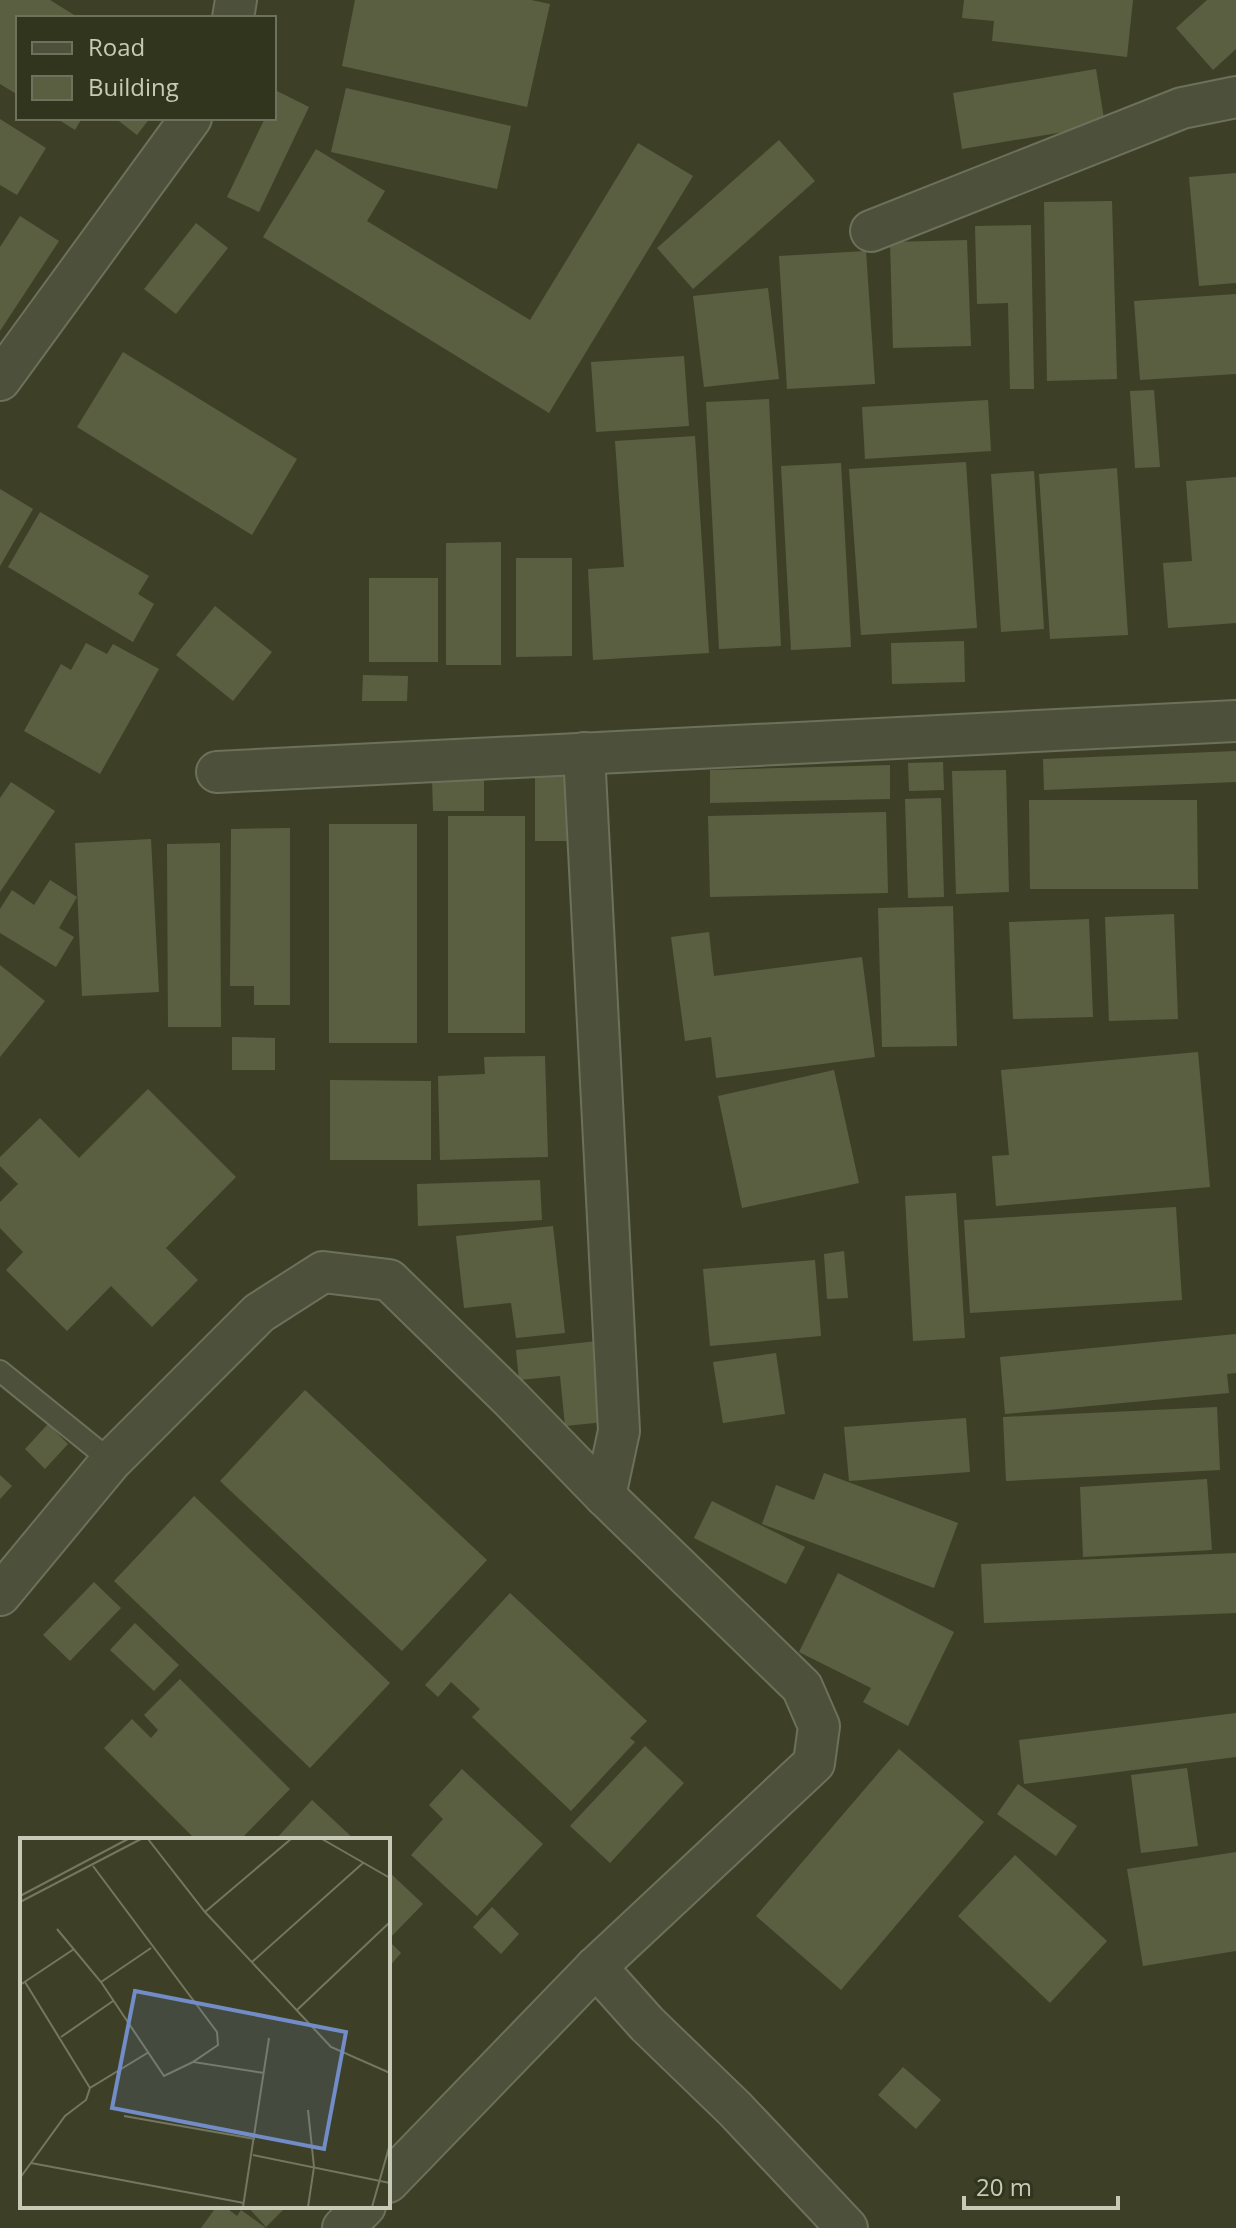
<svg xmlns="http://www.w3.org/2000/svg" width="1236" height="2228" font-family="'Open Sans',sans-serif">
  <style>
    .building { fill: #5b5f42 }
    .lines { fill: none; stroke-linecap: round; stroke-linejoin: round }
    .lane-casing { stroke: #6d705a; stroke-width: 24 }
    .street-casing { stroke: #6d705a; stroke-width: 44 }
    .lane { stroke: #4d503a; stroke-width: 20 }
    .street { stroke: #4d503a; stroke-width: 40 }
    .inset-road { fill: none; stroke: #747760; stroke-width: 2 }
    .view { fill: #728cc7; fill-opacity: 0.15; stroke: #728cc7; stroke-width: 4 }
    .inset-edge { fill: none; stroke: #c7cab6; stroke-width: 4 }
  </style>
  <rect width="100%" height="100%" fill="#3d4026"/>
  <!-- building -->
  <g class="building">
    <polygon points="0,0 50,0 79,18 18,18 18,95 0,84"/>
    <polygon points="355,0 531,0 550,4 527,107 342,66"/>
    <polygon points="964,0 1133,0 1127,57 992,41 994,21 962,18"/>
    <polygon points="1207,0 1236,0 1236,49 1213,70 1176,28"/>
    <polygon points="1096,69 1105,125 962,149 953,93"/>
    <polygon points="346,88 511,126 497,189 331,152"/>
    <polygon points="277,91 309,107 259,212 227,197 265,118 274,118 274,99"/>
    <polygon points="56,118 82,118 75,130"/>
    <polygon points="115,118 150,118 137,135"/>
    <polygon points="0,119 46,148 17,195 0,185"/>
    <polygon points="779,140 815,181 693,289 657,248"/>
    <polygon points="638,143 693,176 549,413 263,237 316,149 385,191 367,221 530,320"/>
    <polygon points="1236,173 1236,283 1199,286 1189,177"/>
    <polygon points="1112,201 1117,379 1047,381 1044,202"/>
    <polygon points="20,216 59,241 0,331 0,247"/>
    <polygon points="196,223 228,248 176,314 144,289"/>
    <polygon points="1031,225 1034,389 1010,389 1008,303 977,304 975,226"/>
    <polygon points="967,240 971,346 893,348 890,242"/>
    <polygon points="866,251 875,384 787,389 779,256"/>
    <polygon points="768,288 779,379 704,387 693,296"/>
    <polygon points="1236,294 1236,374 1140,380 1134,301"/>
    <polygon points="123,352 297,459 252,535 77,427"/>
    <polygon points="684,356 689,426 596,432 591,362"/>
    <polygon points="1154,390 1160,467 1135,468 1130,391"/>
    <polygon points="769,399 781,646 719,649 706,402"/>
    <polygon points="988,400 991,451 865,459 862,407"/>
    <polygon points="695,436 709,653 593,660 588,569 624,567 615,441"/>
    <polygon points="966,462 977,628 861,635 849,469"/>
    <polygon points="841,463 851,647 791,650 781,466"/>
    <polygon points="1117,468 1128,635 1050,639 1039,474"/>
    <polygon points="1034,471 1044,629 1001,632 991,474"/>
    <polygon points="1236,477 1236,623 1168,628 1163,563 1192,561 1186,481"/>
    <polygon points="0,489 33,509 0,566"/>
    <polygon points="40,512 149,576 138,594 154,604 133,642 8,567"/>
    <polygon points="501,542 501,665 446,665 446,543"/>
    <polygon points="516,558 572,558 572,656 516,657"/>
    <rect x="369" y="578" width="69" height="84"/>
    <polygon points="215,606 272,652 233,701 176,655"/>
    <polygon points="964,641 965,682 892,684 891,643"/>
    <polygon points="86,643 107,654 113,644 159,669 100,774 24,731 61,664 71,670"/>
    <polygon points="363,675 408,676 407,701 362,701"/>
    <polygon points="1236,751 1236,782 1044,790 1043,759"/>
    <polygon points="943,762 944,790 909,791 908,763"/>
    <polygon points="890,765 890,799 710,803 710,770"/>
    <polygon points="535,769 569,770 569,841 535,841"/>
    <polygon points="1006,770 1009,892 956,894 952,771"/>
    <polygon points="432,777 484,778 484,811 433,811"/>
    <polygon points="11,782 55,811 0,892 0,798"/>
    <polygon points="941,798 944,897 908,898 905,799"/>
    <polygon points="1029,800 1197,800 1198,889 1030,889"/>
    <polygon points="886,812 888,893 710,897 708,816"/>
    <rect x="448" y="816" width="77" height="217"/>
    <rect x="329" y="824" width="88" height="219"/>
    <polygon points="290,828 290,1005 254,1005 254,986 230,986 231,829"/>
    <polygon points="151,839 159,992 82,996 75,843"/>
    <polygon points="220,843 221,1027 168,1027 167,844"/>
    <polygon points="50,880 77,897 59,928 74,937 56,967 0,933 0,909 12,890 34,905"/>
    <polygon points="953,906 957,1046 882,1047 878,908"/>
    <polygon points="1174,914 1178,1019 1109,1021 1105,917"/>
    <polygon points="1089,919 1093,1017 1013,1019 1009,922"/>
    <polygon points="709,932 714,976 862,957 875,1057 716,1078 711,1037 685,1041 671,937"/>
    <polygon points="0,965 45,1001 0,1057"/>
    <polygon points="232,1037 275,1038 275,1070 232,1070"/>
    <polygon points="1198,1052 1210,1187 996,1206 992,1156 1009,1155 1001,1070"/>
    <polygon points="545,1056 548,1157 440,1160 438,1076 485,1074 484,1057"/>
    <polygon points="834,1070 859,1183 742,1208 718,1096"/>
    <polygon points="330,1080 431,1081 431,1160 330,1160"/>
    <polygon points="148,1089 236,1177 166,1248 198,1280 152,1327 111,1286 67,1331 6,1270 23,1252 0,1228 0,1202 18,1184 0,1166 0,1157 40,1118 79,1158"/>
    <polygon points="540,1180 542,1220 418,1226 417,1184"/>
    <polygon points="956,1193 965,1338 913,1341 905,1196"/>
    <polygon points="1176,1207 1182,1300 970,1313 964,1220"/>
    <polygon points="553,1226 565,1333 516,1338 511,1303 464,1308 456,1236"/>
    <polygon points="844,1251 848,1298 827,1299 824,1254"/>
    <polygon points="815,1260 821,1336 710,1346 703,1269"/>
    <polygon points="1236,1334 1236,1373 1227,1374 1229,1393 1005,1414 1000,1357"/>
    <polygon points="606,1340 615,1421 565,1426 560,1376 519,1380 516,1350"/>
    <polygon points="776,1353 785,1414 723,1423 713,1362"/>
    <polygon points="305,1390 487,1560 402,1651 220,1481"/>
    <polygon points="1217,1407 1220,1470 1006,1481 1003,1417"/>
    <polygon points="966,1418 970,1472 849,1481 844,1427"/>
    <polygon points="48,1424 68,1444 45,1469 25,1449"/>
    <polygon points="824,1473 958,1523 934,1588 762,1524 776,1485 814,1500"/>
    <polygon points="0,1475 12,1486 0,1499"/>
    <polygon points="1207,1479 1212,1550 1083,1557 1080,1487"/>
    <polygon points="194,1496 390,1683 310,1768 114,1581"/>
    <polygon points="712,1501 805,1547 786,1584 694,1538"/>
    <polygon points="1236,1553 1236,1613 984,1623 981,1564"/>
    <polygon points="838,1573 954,1632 908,1726 863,1702 871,1688 799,1652"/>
    <polygon points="94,1582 121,1608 70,1661 43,1635"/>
    <polygon points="510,1593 647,1721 630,1738 635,1742 571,1811 472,1717 480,1709 451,1682 438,1697 425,1685"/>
    <polygon points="135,1623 179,1665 154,1691 110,1650"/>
    <polygon points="180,1679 290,1789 240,1840 196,1840 104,1748 132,1719 151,1738 158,1730 144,1715"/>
    <polygon points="1236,1713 1236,1757 1024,1784 1019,1740"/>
    <polygon points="645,1746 684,1783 610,1863 570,1826"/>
    <polygon points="899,1749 984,1822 841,1990 756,1916"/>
    <polygon points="1187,1768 1198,1846 1141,1853 1131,1775"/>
    <polygon points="462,1769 543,1844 477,1916 411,1855 443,1819 429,1805"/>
    <polygon points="1018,1784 1077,1826 1056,1856 997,1814"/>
    <polygon points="312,1800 355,1840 275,1840"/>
    <polygon points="1236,1852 1236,1951 1143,1966 1127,1869"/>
    <polygon points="1015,1855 1107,1941 1050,2003 958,1916"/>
    <polygon points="388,1871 423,1904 388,1940 401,1953 388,1968"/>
    <polygon points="492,1907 519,1934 501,1954 473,1927"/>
    <polygon points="903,2067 941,2100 916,2129 878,2095"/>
    <polygon points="217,2206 224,2206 237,2216 241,2210 266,2228 201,2228"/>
    <polygon points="247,2206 287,2206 266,2227"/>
  </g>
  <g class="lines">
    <defs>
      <polyline id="lane" points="0,1371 111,1461"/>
      <g id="street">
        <polyline points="233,18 236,0"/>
        <polyline points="871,231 1182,108 1236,97"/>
        <polyline points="0,380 191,118"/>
        <polyline points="217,772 1236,721"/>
        <polyline points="0,1595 111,1461 259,1313 323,1272 389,1280 511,1399 605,1496 619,1431 584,753"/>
        <polyline points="596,1967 647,2024 735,2109 847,2228"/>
        <polyline points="388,2182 596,1967 814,1763 819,1726 802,1687 605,1496"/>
        <polyline points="343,2228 365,2206"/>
      </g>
    </defs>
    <!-- lane casing -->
    <use href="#lane" class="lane-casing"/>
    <!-- street casing -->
    <use href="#street" class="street-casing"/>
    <!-- lane -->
    <use href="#lane" class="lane"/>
    <!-- street -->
    <use href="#street" class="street"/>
  </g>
  <!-- overview -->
  <g transform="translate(20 1838)">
    <rect width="370" height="370" fill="#3d4026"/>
    <path class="inset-road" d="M128,1L185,74L311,209L370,235M302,1L370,40M73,28L197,194L198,207L173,224L244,235M0,58L108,1M0,64L121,1M185,74L271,1M37,91L81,144L144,238L173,224M232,124L343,25M5,144L70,250M81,144L131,110M0,147L54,111M277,172L370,84M41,199L93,163M104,278L235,301M233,317L370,345M11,325L224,365M0,340L45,278L66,262L70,250L129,214M223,369L249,200M288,369L294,329L288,272M352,369L370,306"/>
    <path class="view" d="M115,153L326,194L304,311L92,270Z"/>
    <rect width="370" height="370" class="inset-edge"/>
  </g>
  <!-- legend -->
  <rect x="16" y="16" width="260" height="104" fill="#32351e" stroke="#6e715b" stroke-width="2"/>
  <rect x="32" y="42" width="40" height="12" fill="#4d503a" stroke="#6e715b" stroke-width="2"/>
  <text x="88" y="56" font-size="24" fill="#c7cab6">Road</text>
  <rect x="32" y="76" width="40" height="24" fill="#5b5f42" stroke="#6e715b" stroke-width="2"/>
  <text x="88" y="96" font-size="24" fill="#c7cab6">Building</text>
  <!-- scale -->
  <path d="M964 2196v12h154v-12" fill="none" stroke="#c7cab6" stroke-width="4"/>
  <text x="976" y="2196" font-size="24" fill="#c7cab6" stroke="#32351e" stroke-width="6" paint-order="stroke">20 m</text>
</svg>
